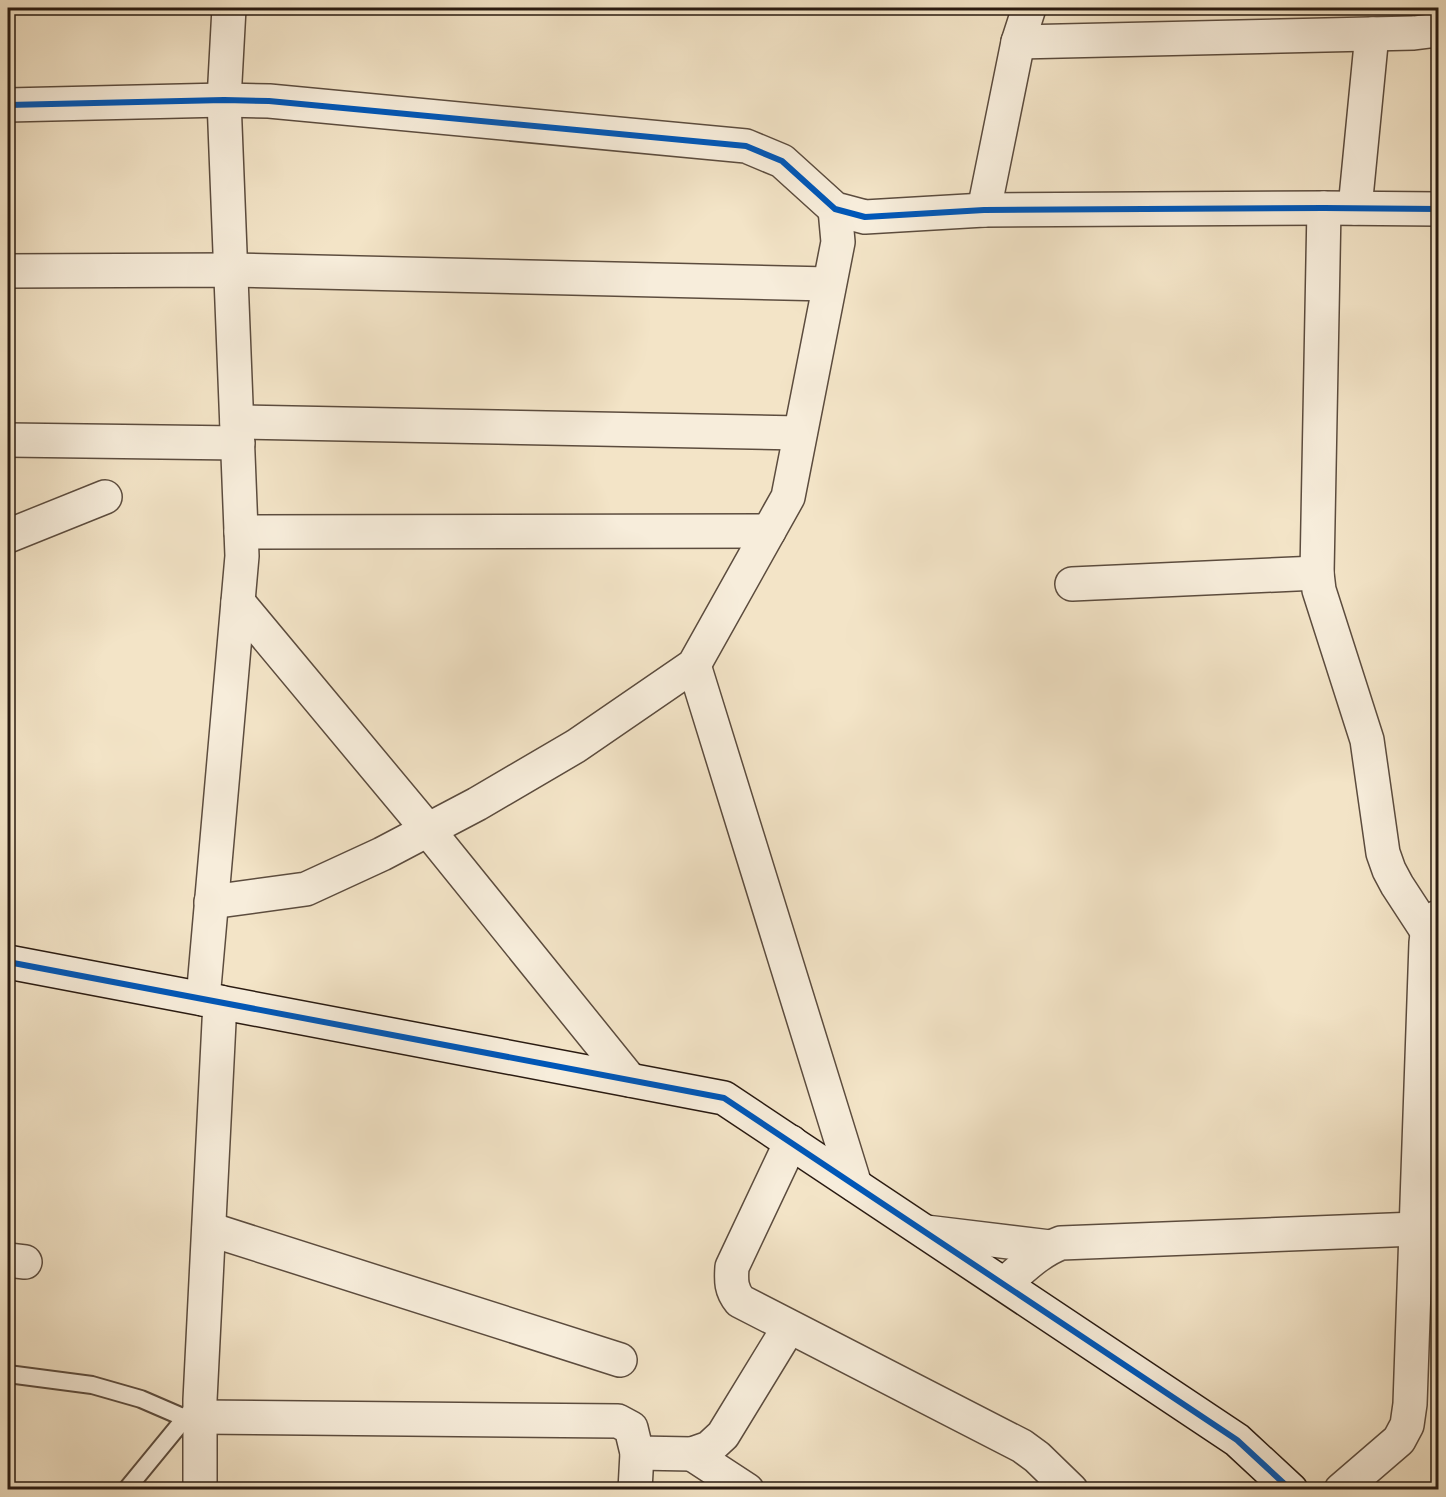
<svg xmlns="http://www.w3.org/2000/svg" width="1446" height="1497" font-family="'Libre Caslon Text',serif">
  <style>
    .lines { fill: none; stroke-linecap: round; stroke-linejoin: round }
    .lane-casing { stroke: #5c4c3e; stroke-width: 20 }
    .street-casing { stroke: #5c4c3e; stroke-width: 36 }
    .secondary-casing { stroke: #291a11; stroke-width: 36 }
    .lane { stroke: #f7eddb; stroke-width: 16 }
    .street { stroke: #f7eddb; stroke-width: 33 }
    .secondary { stroke: #f7eddb; stroke-width: 33 }
    .cycleway-casing { stroke: #f7eddb; stroke-width: 10 }
    .cycleway { stroke: #0057b8; stroke-width: 6 }
  </style>
  <rect width="100%" height="100%" fill="#f3e4c7"/>
  <filter id="stains"><feTurbulence type="fractalNoise" baseFrequency=".00333" numOctaves="4"/><feColorMatrix values="0 0 0 0 .2 0 0 0 0 .09 0 0 0 0 .02 0 0 0 .5 -.17"/></filter>
  <radialGradient id="worn" r=".72"><stop offset=".6" stop-color="#630" stop-opacity="0"/><stop offset="1" stop-color="#630" stop-opacity=".3"/></radialGradient>
  <g class="lines">
    <defs>
      <g id="lane">
        <polyline points="8,1374 92,1385 141,1399 185,1418"/>
        <polyline points="126,1490 190,1412"/>
      </g>
      <g id="street">
        <polyline points="1018,42 1414,33 1438,30"/>
        <polyline points="8,105 224,100 269,101 746,146 782,161 835,209 865,217 984,210 1324,208 1438,209"/>
        <polyline points="1324,208 1317,573 1319,590 1367,740 1383,853 1389,870 1397,885 1427,931"/>
        <polyline points="1355,208 1372,34"/>
        <polyline points="984,210 1018,42 1029,8"/>
        <polyline points="8,271 231,270 829,284"/>
        <polyline points="237,422 800,433"/>
        <polyline points="8,440 238,443"/>
        <polyline points="241,532 769,531"/>
        <polyline points="8,536 105,497"/>
        <polyline points="1072,584 1317,573"/>
        <polyline points="238,602 428,830 630,1080"/>
        <polyline points="694,665 855,1185"/>
        <polyline points="211,902 306,889 382,854 477,804 576,746 694,665 788,497 838,242 835,209"/>
        <polyline points="203,999 242,556 224,100 229,8"/>
        <path d="M791,1142L732,1267C731,1281 731,1290 740,1301L1022,1446L1037,1457L1071,1490"/>
        <polyline points="209,1229 620,1360"/>
        <polyline points="926,1232 1050,1247"/>
        <polyline points="8,1260 25,1262"/>
        <path d="M1004,1284C1022,1269 1039,1251 1061,1243L1416,1229"/>
        <polyline points="200,1417 618,1421 631,1428 637,1453 635,1490"/>
        <polyline points="637,1453 692,1454 709,1448 723,1435 789,1327"/>
        <polyline points="692,1454 747,1490"/>
        <polyline points="200,1490 200,1400 220,1002"/>
        <path d="M1341,1490L1399,1440L1407,1425L1410,1404L1426,943C1427,932 1428,923 1438,917"/>
      </g>
      <polyline id="secondary" points="8,962 724,1098 1237,1440 1291,1490"/>
    </defs>
    <!-- lane casing -->
    <use href="#lane" class="lane-casing"/>
    <!-- street casing -->
    <use href="#street" class="street-casing"/>
    <!-- secondary casing -->
    <use href="#secondary" class="secondary-casing"/>
    <!-- lane -->
    <use href="#lane" class="lane"/>
    <!-- street -->
    <use href="#street" class="street"/>
    <!-- secondary -->
    <use href="#secondary" class="secondary"/>
    <defs>
      <g id="cycleway">
        <polyline points="8,105 224,100 269,101 746,146 782,161 835,209 865,217 984,210 1324,208 1438,209"/>
        <polyline points="8,962 724,1098 1237,1440 1291,1490"/>
      </g>
    </defs>
    <!-- cycleway casing -->
    <use href="#cycleway" class="cycleway-casing"/>
    <!-- cycleway -->
    <use href="#cycleway" class="cycleway"/>
  </g>
  <!-- margin -->
  <rect width="1446" height="1497" fill="none" stroke="#f3e4c7" stroke-width="30"/>
  <rect x="9" y="9" width="1428" height="1479" fill="none" stroke="#291a11" stroke-width="3"/>
  <rect x="15" y="15" width="1416" height="1467" fill="none" stroke="#291a11" stroke-width="1.5"/>
  <rect width="100%" height="100%" filter="url(#stains)"/>
  <rect width="100%" height="100%" fill="url(#worn)"/>
</svg>
